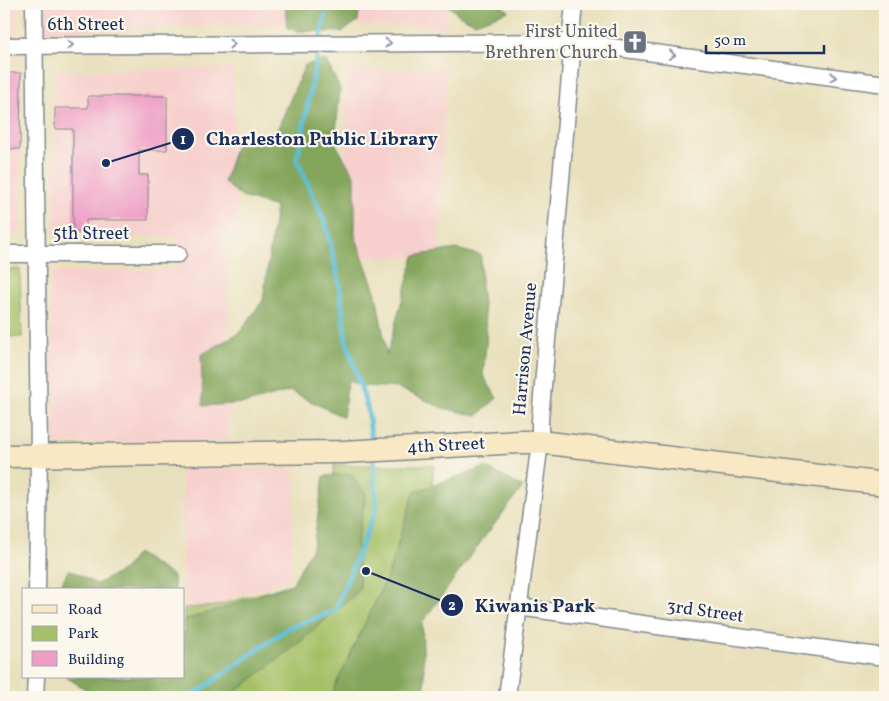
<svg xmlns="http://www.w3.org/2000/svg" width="889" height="701" font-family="Vollkorn,serif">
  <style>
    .built { fill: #f7d0cd }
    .green { fill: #a5c066; stroke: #607862 }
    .forest { fill: #84a65b; stroke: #506a5c }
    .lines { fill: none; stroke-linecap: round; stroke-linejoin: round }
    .stream { stroke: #58bdd6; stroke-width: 5 }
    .building { fill: #ee9dc4 }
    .street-casing { stroke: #82888d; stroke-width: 19 }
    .secondary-casing { stroke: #82888d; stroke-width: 25 }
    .street { stroke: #fff; stroke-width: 16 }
    .secondary { stroke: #f8e8c3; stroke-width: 22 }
    .oneway { stroke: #8d97ae }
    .labels { text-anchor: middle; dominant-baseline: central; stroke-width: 4.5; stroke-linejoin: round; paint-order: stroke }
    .street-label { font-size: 18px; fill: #1b2f5e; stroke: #fbf7ec }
    .worship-label { font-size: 18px; fill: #5b616d; stroke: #fbf7ec; text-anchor: end }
    .leader { fill: none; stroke: #1b2f5e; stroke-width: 2 }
    .callout-dot { fill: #1b2f5e; stroke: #fbf7ec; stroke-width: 2 }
    .mark-label { font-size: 15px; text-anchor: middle; font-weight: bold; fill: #fff }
    .callout-label { font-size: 19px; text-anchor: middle; font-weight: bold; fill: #1b2f5e; stroke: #fbf7ec; stroke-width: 4.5; stroke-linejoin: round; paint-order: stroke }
  </style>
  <rect width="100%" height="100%" fill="#fbf7ec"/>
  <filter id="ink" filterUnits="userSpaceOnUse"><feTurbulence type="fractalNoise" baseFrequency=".02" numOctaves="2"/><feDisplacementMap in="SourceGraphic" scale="10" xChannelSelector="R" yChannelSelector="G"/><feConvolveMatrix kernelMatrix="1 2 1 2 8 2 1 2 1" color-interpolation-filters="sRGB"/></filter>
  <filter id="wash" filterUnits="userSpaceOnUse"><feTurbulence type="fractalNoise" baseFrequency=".0096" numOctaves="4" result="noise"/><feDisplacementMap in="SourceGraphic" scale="20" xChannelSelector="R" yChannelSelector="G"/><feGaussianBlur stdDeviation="1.12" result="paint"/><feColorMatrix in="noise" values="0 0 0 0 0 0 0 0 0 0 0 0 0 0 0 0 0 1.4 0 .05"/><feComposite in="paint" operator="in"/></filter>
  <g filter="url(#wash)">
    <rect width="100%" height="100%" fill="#e8e0bc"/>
    <!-- built -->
    <g class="built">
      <rect x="4" y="4" width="13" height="29"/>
      <polygon points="45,4 446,4 447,27 291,24 45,31"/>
      <polygon points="446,67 439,257 343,258 347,71"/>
      <polygon points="233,68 238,237 226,238 229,440 54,443 50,272 177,269 177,237 54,235 53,71"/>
      <polygon points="19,69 21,73 20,149 22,233 4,233 4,70"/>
      <polygon points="182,468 295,469 291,577 216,606 184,608 184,590 182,590"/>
    </g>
    <!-- green -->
    <g class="green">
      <polygon points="4,269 20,269 22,337 4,337"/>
      <polygon points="334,465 434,465 409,697 110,697 184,677 184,608 216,606 292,584 326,559 333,508"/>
    </g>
    <!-- forest -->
    <g class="forest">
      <polygon points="285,4 360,4 358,21 342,32 299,31 287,28"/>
      <polygon points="446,4 498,4 509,11 475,23 459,15"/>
      <polygon points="326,60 340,89 335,143 355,177 355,235 376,294 387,355 414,256 456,249 481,255 481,287 487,334 483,375 497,398 477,416 443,408 398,388 365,386 348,381 343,417 290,391 247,403 203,406 201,355 240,332 263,300 276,207 242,197 224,182 240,132 266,140 277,130 305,65"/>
      <polygon points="485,467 523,487 483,539 422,623 425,697 331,697 336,684 388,575 414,492"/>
      <polygon points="351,474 366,494 357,545 360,590 295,646 229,697 88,697 88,691 66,677 184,677 184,620 224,608 292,584 313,546 324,476"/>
      <polygon points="137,553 173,576 175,590 58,590 69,569 96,584 124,570"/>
    </g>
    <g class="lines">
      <!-- stream -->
      <g class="stream">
        <polyline points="325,16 297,160 326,225 339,282 346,340 368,410 372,446"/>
        <polyline points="191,697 288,628 335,611 377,507 373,457"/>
      </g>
    </g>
    <g id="blocks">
      <!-- building -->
      <g class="building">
        <polygon points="4,73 21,73 20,149 4,149"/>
        <polygon points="88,96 167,96 167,150 139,150 139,175 148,175 148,220 86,220 86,232 73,232 73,129 55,129 55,108 88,108"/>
      </g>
    </g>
  </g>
  <g filter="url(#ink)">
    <use href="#blocks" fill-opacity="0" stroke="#82888d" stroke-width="1"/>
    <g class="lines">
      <defs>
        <g id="street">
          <polyline points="34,4 39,455 37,590"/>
          <polyline points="4,46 573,42 885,84"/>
          <polyline points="4,254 178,254"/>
          <polyline points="518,607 885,657"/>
          <polyline points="35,697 36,677"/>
          <polyline points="507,697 540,442 540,420 573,42 571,34 574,4"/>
        </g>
        <polyline id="secondary" points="4,456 343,452 519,442 540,442 885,484"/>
      </defs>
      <!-- street casing -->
      <use href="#street" class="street-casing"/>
      <!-- secondary casing -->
      <use href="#secondary" class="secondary-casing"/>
      <!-- street -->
      <use href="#street" class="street"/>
      <!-- secondary -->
      <use href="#secondary" class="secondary"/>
    </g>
    <!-- one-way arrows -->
    <defs><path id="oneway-chevron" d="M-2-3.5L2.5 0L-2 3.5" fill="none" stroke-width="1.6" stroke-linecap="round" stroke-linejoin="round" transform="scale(1.25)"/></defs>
    <g class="oneway">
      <use href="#oneway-chevron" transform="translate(388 43)"/>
      <use href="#oneway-chevron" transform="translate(232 44)"/>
      <use href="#oneway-chevron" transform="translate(70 45)"/>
      <use href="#oneway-chevron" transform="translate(672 55) rotate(8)"/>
      <use href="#oneway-chevron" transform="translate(833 77) rotate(8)"/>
    </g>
  </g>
  <!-- icons -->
  <defs>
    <symbol id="church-square" viewBox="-11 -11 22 22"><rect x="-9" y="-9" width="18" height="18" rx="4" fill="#6b7280" stroke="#fbf7ec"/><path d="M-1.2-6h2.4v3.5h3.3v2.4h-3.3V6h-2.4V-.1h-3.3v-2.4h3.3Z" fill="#fff"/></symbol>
  </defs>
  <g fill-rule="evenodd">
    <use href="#church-square" x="621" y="28" width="28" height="28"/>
  </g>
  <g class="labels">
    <!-- street labels -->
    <g class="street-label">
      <text x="86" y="25">6th Street</text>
      <text x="91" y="234">5th Street</text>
      <text transform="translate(526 349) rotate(-85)">Harrison Avenue</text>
      <text transform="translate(446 446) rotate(-3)">4th Street</text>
      <text transform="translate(705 612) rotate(8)">3rd Street</text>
    </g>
    <!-- worship labels -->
    <g class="worship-label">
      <text x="618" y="32">First United<tspan x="618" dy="21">Brethren Church</tspan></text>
    </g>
  </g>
  <!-- callouts -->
  <path class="leader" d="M106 163L183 139M366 571L452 605"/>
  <g class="callout-dot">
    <circle cx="106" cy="163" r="5"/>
    <circle cx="366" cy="571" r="5"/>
    <circle cx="183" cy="139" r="12"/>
    <circle cx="452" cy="605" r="12"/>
  </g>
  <g class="mark-label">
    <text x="183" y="144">1</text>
    <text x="452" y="610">2</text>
  </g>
  <g class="callout-label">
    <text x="322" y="145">Charleston Public Library</text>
    <text x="535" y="612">Kiwanis Park</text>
  </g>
  <!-- margin -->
  <rect width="889" height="701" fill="none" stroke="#fbf7ec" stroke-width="20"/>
  <!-- legend -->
  <rect x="22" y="588" width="162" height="90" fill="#fbf7ec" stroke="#a1a7b3"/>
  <rect x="32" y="605" width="25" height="8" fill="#f8e8c3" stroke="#a1a7b3"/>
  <text x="68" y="614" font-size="15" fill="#1b2f5e">Road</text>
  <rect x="32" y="626" width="25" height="15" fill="#a5c066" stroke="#a1a7b3"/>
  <text x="68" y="638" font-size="15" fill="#1b2f5e">Park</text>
  <rect x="32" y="651" width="25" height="15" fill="#ee9dc4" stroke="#a1a7b3"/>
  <text x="68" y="664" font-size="15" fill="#1b2f5e">Building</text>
  <!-- scale -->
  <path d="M706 45v8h118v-8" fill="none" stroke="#1b2f5e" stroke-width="2.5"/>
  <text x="714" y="45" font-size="15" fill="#1b2f5e" stroke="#fbf7ec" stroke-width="4" paint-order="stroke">50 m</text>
</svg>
